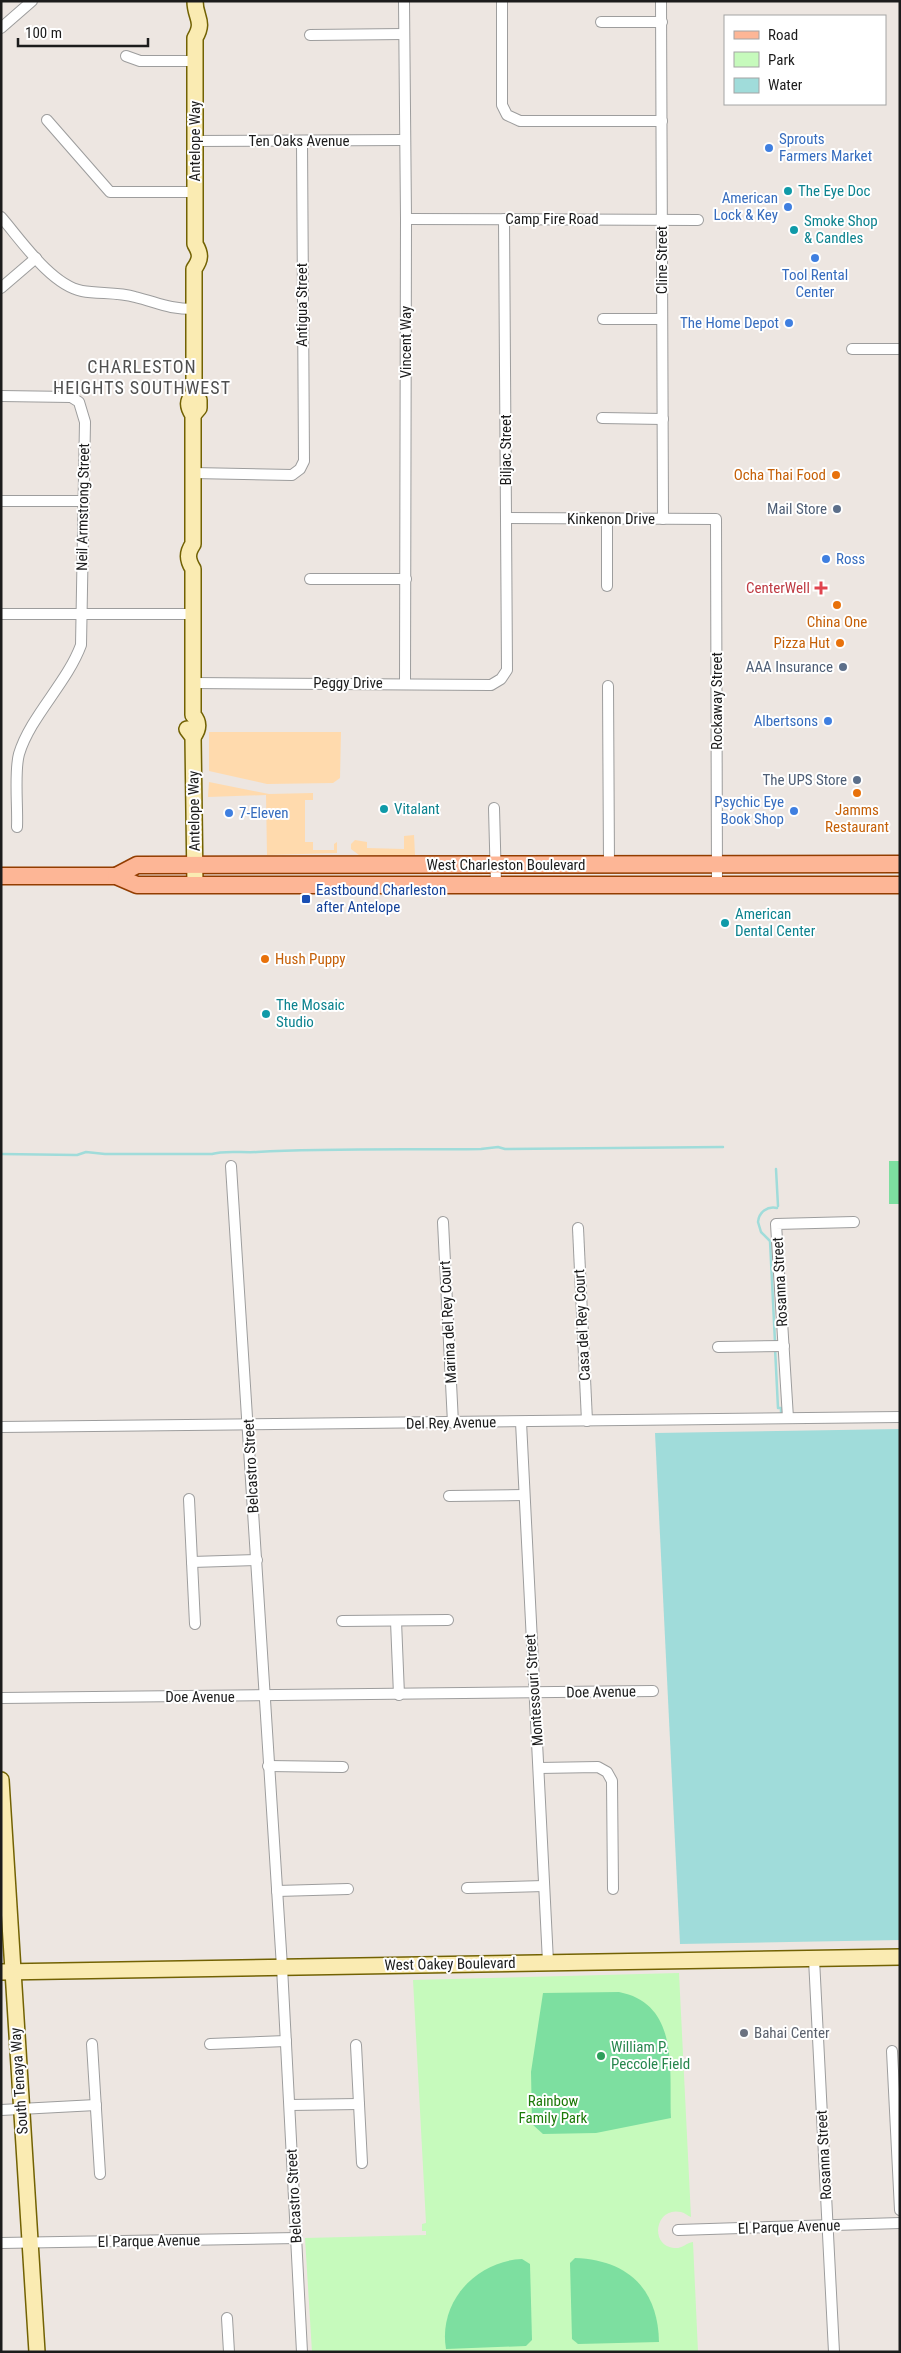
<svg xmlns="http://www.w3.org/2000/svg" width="901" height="2353" font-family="'Roboto Condensed',sans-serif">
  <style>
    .sand { fill: #ffdaad }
    .park { fill: #c6fabc }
    .pitch { fill: #7ddfa0 }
    .water { fill: #a0dcda }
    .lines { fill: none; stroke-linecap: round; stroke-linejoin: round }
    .stream { stroke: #a0dcda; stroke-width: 2.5 }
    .street-casing { stroke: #9d9d9d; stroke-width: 12 }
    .secondary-casing { stroke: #726203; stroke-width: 18 }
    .primary-casing { stroke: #933d00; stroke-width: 19 }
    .street { stroke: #fff; stroke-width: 10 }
    .secondary { stroke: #faebb2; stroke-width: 15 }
    .primary { stroke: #fdb696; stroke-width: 16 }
    .shop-dot { fill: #3f7fe0; stroke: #fff; stroke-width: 2 }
    .culture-dot { fill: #0f9aa8; stroke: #fff; stroke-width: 2 }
    .food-dot { fill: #e8710a; stroke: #fff; stroke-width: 2 }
    .service-dot { fill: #5c6f8a; stroke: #fff; stroke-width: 2 }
    .health-dot { fill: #e0444e; stroke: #fff; stroke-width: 2 }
    .transit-dot { fill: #1a4fb4; stroke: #fff; stroke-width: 2 }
    .worship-dot { fill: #6b7280; stroke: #fff; stroke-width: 2 }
    .leisure-dot { fill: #2e9e5b; stroke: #fff; stroke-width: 2 }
    .labels { text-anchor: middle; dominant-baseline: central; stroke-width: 4; stroke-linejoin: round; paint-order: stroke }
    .shop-label { font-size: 15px; fill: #366cbe; stroke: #fff; text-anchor: end }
    .street-label { font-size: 15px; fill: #1c1c1c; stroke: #fff }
    .culture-label { font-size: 15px; fill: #0d838f; stroke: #fff; text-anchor: start }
    .food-label { font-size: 15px; fill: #c56008; stroke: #fff; text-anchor: end }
    .service-label { font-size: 15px; fill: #4e5e75; stroke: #fff; text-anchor: end }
    .health-label { font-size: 15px; fill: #be3a42; stroke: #fff; text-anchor: end }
    .transit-label { font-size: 15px; fill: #164399; stroke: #fff; text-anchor: start }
    .worship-label { font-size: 15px; fill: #5b616d; stroke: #fff; text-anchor: start }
    .leisure-label { font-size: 15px; fill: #27864d; stroke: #fff; text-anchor: start }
    .park-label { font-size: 15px; fill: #1d7a0a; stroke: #fff }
    .quarter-label { font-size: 18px; letter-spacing: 1px; fill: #4f4f4f; stroke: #fff }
  </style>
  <rect width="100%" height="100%" fill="#ede6e1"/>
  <!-- sand -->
  <g class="sand">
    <polygon points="209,732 341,732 340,778 333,783 267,784 209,771"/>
    <polygon points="209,782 269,794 313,793 313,800 305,800 305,842 313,842 313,850 334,850 334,844 337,842 337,853 267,855 266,795 208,797"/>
    <polygon points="414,835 415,855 359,855 351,849 351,844 355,840 367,842 367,848 404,849 404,836"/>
  </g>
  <!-- park -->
  <path class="park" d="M679,1973L691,2217C688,2216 685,2213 681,2212C655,2206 649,2246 674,2248C682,2249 686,2243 693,2242L698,2352H312L305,2238L426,2235V2231H422V2224L426,2223L413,1980Z"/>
  <!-- pitch -->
  <g class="pitch">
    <rect x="889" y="1161" width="11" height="43"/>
    <path d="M619,1992C680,2004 669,2070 671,2118L596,2133L543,2134L532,2124L531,2072L543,1993Z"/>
    <path d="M575,2258C627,2260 658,2288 659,2342L578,2344L572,2339L570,2263Z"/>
    <path d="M522,2259L530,2264L532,2340L526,2346L446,2349C438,2302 476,2261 522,2259Z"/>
  </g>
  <!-- water -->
  <polygon class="water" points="900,1429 900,1940 680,1944 655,1433"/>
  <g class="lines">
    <!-- stream -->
    <g class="stream">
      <path d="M1,1154L77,1155L86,1152L105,1154H212C224,1150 243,1153 257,1152C331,1148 406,1150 481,1149L498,1147L505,1149L723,1147"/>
      <polyline points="776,1169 778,1206"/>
      <path d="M775,1342L770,1241L761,1232L758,1222C759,1212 767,1206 777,1208"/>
      <polyline points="775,1348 778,1408 781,1408 781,1412"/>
    </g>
    <defs>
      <g id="street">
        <polyline points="404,1 406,219 405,683"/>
        <polyline points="502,1 502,105 507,115 520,121 662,121"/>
        <polyline points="661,1 663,519"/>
        <polyline points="601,22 662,22"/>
        <polyline points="1,28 32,1"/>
        <polyline points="310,35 404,34"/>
        <polyline points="126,56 140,61 195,61"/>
        <polyline points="47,120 110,192 195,192"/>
        <polyline points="195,141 404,140"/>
        <path d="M1,217C21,240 51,285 82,291C99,294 118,292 135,297C159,303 168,309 194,309"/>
        <polyline points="406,219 698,220"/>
        <polyline points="1,288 36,258"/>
        <polyline points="603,319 662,319"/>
        <polyline points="852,349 900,349"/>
        <path d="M1,396L71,397L79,402L85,422L81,645C67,683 30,717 19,754C14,771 18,808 17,827"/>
        <polyline points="602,418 663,419"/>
        <polyline points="193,473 292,475 300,469 304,461 302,141"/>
        <polyline points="1,501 84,501"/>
        <polyline points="506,518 716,519 717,884"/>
        <polyline points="310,579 406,579"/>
        <polyline points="607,586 607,519"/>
        <polyline points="1,614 193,614"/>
        <polyline points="193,683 491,685 501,679 507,670 504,219"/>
        <polyline points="608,686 609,865"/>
        <polyline points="494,808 496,884"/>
        <polyline points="231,1166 282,1967 302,2352"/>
        <polyline points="443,1222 453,1423"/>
        <polyline points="578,1228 587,1421"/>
        <polyline points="718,1347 784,1346"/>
        <polyline points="788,1418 776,1224 854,1222"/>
        <polyline points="521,1422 548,1962"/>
        <polyline points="1,1427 900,1417"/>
        <polyline points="449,1496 524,1495"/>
        <polyline points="189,1499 195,1624"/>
        <polyline points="192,1562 257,1560"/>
        <polyline points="342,1621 448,1620"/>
        <polyline points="396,1621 399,1695"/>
        <polyline points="1,1698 653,1691"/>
        <polyline points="268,1766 343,1767"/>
        <polyline points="539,1768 598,1767 607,1772 612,1781 613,1889"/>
        <polyline points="467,1888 544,1886"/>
        <polyline points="277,1891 348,1889"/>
        <polyline points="814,1959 834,2352"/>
        <polyline points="92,2044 100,2174"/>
        <polyline points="210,2044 286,2041"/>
        <polyline points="356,2045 362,2163"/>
        <polyline points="892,2051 900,2210"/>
        <polyline points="290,2105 359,2104"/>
        <polyline points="1,2110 96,2105"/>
        <polyline points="678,2230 900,2223"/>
        <polyline points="1,2243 297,2238"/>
        <polyline points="227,2318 229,2352"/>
      </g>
      <g id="secondary">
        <path d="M193,415L199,408V400L194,393V269C201,259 201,254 195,244V38C205,21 195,18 195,1"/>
        <polyline points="187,729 193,737 195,885"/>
        <path d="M193,737C199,729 200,723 193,715V569C187,559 187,553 193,544V415C187,406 187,401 194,393"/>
        <polyline points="1,1780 37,2352"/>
        <polyline points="1,1972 900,1957"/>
      </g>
      <g id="primary">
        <polyline points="1,876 116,876 137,885 900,885"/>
        <polyline points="116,876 137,865 900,864"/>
      </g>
    </defs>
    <!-- street casing -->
    <use href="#street" class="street-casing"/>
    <!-- secondary casing -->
    <use href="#secondary" class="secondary-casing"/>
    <!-- primary casing -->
    <use href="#primary" class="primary-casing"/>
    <!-- street -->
    <use href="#street" class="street"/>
    <!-- secondary -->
    <use href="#secondary" class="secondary"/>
    <!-- primary -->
    <use href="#primary" class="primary"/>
  </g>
  <!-- markers -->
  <g class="shop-dot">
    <circle cx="769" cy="148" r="5"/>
    <circle cx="788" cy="207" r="5"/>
    <circle cx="815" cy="258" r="5"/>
    <circle cx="789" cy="323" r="5"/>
    <circle cx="826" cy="559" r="5"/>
    <circle cx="828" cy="721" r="5"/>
    <circle cx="794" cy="811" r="5"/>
    <circle cx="229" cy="813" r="5"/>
  </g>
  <g class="culture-dot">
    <circle cx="788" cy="191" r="5"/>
    <circle cx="794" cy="230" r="5"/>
    <circle cx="384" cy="809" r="5"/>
    <circle cx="725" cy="923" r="5"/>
    <circle cx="266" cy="1014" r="5"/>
  </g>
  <g class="food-dot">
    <circle cx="836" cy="475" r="5"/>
    <circle cx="837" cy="605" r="5"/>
    <circle cx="840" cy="643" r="5"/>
    <circle cx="857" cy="793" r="5"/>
    <circle cx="265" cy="959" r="5"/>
  </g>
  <g class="service-dot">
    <circle cx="837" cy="509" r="5"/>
    <circle cx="843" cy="667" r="5"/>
    <circle cx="857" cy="780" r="5"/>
  </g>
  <path class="health-dot" d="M818.5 580.5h5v5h5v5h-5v5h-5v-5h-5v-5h5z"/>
  <rect class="transit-dot" x="301" y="894" width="10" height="10" rx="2.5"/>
  <circle class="worship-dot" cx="744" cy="2033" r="5"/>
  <circle class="leisure-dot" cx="601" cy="2056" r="5"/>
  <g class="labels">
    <!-- shop labels -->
    <g class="shop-label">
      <text x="779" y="139" text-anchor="start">Sprouts<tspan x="779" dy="17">Farmers Market</tspan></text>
      <text x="778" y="198">American<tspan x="778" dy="17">Lock &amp; Key</tspan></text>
      <text x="815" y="275" text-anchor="middle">Tool Rental<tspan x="815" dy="17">Center</tspan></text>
      <text x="779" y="323">The Home Depot</text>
      <text x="836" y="559" text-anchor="start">Ross</text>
      <text x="818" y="721">Albertsons</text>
      <text x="784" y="802">Psychic Eye<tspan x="784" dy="17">Book Shop</tspan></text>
      <text x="239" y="813" text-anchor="start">7-Eleven</text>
    </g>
    <!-- street labels -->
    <g class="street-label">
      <text transform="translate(195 141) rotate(-90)">Antelope Way</text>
      <text x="299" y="141">Ten Oaks Avenue</text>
      <text x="552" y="219">Camp Fire Road</text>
      <text transform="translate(662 260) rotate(-90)">Cline Street</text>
      <text transform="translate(302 305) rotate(-90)">Antigua Street</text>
      <text transform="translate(406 342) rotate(-90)">Vincent Way</text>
      <text transform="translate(506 450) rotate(-90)">Biljac Street</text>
      <text transform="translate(83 507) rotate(-89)">Neil Armstrong Street</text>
      <text x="611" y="519">Kinkenon Drive</text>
      <text x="348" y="683">Peggy Drive</text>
      <text transform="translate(717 701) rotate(-90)">Rockaway Street</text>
      <text transform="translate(194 811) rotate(-91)">Antelope Way</text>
      <text x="506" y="865">West Charleston Boulevard</text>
      <text transform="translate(780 1282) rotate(-93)">Rosanna Street</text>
      <text transform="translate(448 1322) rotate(-93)">Marina del Rey Court</text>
      <text transform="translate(582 1325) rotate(-93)">Casa del Rey Court</text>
      <text transform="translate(451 1423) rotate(-1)">Del Rey Avenue</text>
      <text transform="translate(251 1466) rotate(-93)">Belcastro Street</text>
      <text transform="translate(534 1690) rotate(-94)">Montessouri Street</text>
      <text transform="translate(601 1692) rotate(-1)">Doe Avenue</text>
      <text x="200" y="1697">Doe Avenue</text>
      <text transform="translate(450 1964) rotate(-1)">West Oakey Boulevard</text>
      <text transform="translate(19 2081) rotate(-94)">South Tenaya Way</text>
      <text transform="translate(824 2155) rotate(-93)">Rosanna Street</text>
      <text transform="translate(294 2196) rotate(-93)">Belcastro Street</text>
      <text transform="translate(789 2227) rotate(-2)">El Parque Avenue</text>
      <text transform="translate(149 2241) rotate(-1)">El Parque Avenue</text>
    </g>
    <!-- culture labels -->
    <g class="culture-label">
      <text x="798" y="191">The Eye Doc</text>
      <text x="804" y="221">Smoke Shop<tspan x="804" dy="17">&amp; Candles</tspan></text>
      <text x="394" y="809">Vitalant</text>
      <text x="735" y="914">American<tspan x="735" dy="17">Dental Center</tspan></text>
      <text x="276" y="1005">The Mosaic<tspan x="276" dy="17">Studio</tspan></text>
    </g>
    <!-- food labels -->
    <g class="food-label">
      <text x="826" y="475">Ocha Thai Food</text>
      <text x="837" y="622" text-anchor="middle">China One</text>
      <text x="830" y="643">Pizza Hut</text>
      <text x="857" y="810" text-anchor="middle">Jamms<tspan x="857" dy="17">Restaurant</tspan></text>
      <text x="275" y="959" text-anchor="start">Hush Puppy</text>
    </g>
    <!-- service labels -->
    <g class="service-label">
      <text x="827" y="509">Mail Store</text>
      <text x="833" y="667">AAA Insurance</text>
      <text x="847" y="780">The UPS Store</text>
    </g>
    <!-- health labels -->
    <g class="health-label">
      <text x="810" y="588">CenterWell</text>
    </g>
    <!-- transit labels -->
    <g class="transit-label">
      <text x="316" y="890">Eastbound Charleston<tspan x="316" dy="17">after Antelope</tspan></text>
    </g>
    <!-- worship labels -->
    <g class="worship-label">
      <text x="754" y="2033">Bahai Center</text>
    </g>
    <!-- leisure labels -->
    <g class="leisure-label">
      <text x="611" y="2047">William P.<tspan x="611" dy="17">Peccole Field</tspan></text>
    </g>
    <!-- park labels -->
    <g class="park-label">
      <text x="553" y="2101">Rainbow<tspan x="553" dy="17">Family Park</tspan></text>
    </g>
    <!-- quarter labels -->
    <g class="quarter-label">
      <text x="142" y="366">CHARLESTON<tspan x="142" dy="21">HEIGHTS SOUTHWEST</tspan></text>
    </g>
  </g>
  <!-- border -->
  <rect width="901" height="2353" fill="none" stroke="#1c1c1c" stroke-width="5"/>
  <!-- legend -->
  <rect x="724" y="15" width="162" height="90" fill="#ffffff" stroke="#a4a4a4"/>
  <rect x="734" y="31" width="25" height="8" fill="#fdb696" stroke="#a4a4a4"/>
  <text x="768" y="40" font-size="15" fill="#1c1c1c">Road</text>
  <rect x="734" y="52" width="25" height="15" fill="#c6fabc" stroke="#a4a4a4"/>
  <text x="768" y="65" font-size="15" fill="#1c1c1c">Park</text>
  <rect x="734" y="78" width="25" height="15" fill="#a0dcda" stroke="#a4a4a4"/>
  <text x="768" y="90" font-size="15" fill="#1c1c1c">Water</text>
  <!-- scale -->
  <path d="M18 38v8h130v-8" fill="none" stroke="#1c1c1c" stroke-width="2.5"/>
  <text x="25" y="38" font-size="15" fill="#1c1c1c" stroke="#ffffff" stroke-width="4" paint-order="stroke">100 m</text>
</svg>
